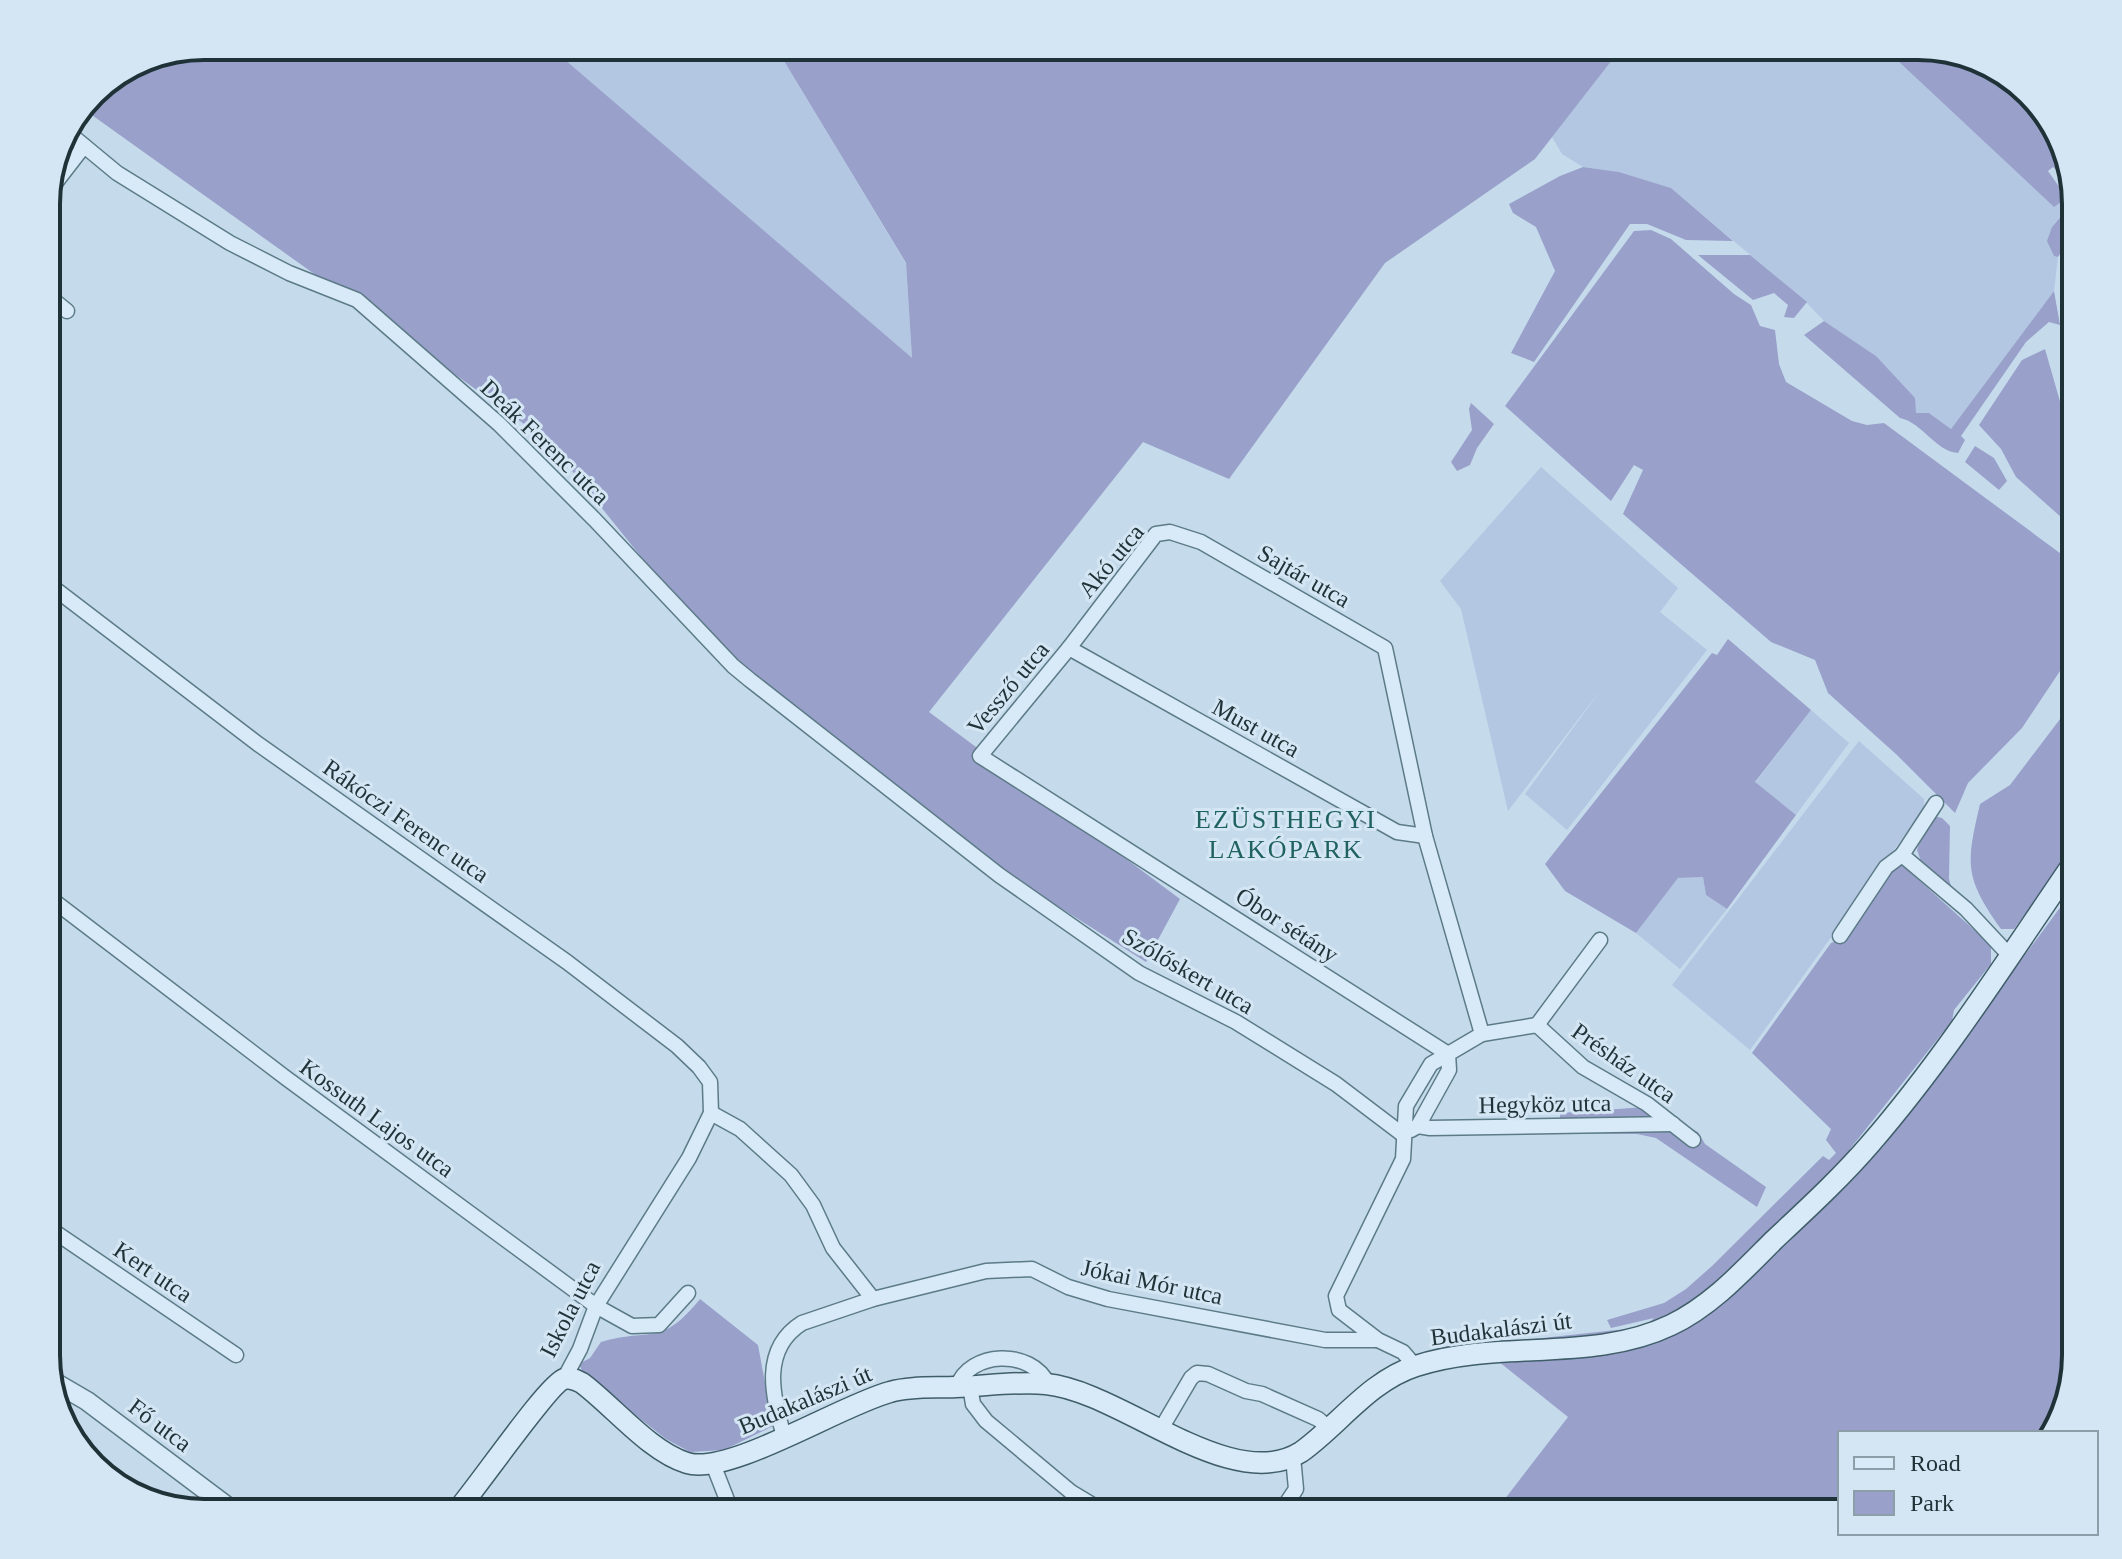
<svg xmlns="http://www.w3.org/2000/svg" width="2122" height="1559" font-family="Georgia,serif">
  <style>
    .farmland { fill: #b3c6e2 }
    .green { fill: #99a0ca }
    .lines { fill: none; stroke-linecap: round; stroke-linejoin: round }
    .minor-casing { stroke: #5c7b87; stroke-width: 17 }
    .tertiary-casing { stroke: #5c7b87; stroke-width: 21 }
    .secondary-casing { stroke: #3f5e69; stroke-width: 23 }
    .minor { stroke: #d8e9f7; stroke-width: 14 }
    .tertiary { stroke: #d8e9f7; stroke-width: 18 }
    .secondary { stroke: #d8e9f7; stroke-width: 20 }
    .labels { text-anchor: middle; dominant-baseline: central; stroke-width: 6; stroke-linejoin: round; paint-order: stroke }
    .street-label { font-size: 24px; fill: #1f3237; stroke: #d4e6f4 }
    .neighbourhood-label { font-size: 26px; letter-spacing: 2px; fill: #206260; stroke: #d4e6f4 }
    .rim { fill: none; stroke: #1f3237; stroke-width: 4 }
  </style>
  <rect width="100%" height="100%" fill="#c5dbec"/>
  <!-- farmland -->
  <g class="farmland">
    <polygon points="549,46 775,46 906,264 912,359"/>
    <polygon points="1623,46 1882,46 2054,207 2067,198 2071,205 2052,227 2054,256 2058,257 2054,291 1951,429 1929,413 1915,414 1876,356 1824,321 1806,302 1671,188 1619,172 1583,167 1562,154 1552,137"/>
    <polygon points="1984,68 2014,78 2061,138 2011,97"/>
    <polygon points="1541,467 1678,588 1660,612 1707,650 1567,830 1525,794 1603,687 1508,811 1461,609 1440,581"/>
    <polygon points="1811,710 1849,743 1796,815 1755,783"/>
    <polygon points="1859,741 1924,799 1924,808 1750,1050 1672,985"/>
    <polygon points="1703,877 1706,895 1727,909 1680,969 1636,933 1678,878"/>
  </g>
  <!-- green -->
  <g class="green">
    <path d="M204,46H549L912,358L906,263L775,46H1623L1535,159L1385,263L1229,479L1143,442L929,712L1180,899L1146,962L955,841L699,629L548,441L82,108C118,61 149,57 204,46Z"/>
    <polygon points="1882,46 1919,46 1984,68 2011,97 2061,138 2072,186 2053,167 2048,171 2067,198 2054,207"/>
    <polygon points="1583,167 1619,172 1671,188 1733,241 1686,240 1647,224 1630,224 1534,362 1511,353 1555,271 1536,227 1513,213 1509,204 1560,176"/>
    <polygon points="2071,205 2076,207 2076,239 2067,244 2058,257 2054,256 2047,241 2052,227"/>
    <polygon points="1651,230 1671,239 1734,294 1751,305 1760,326 1775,330 1779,364 1786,382 1852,421 1867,425 1884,423 2068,559 2076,569 2076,647 2022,728 1968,783 1955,813 1897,755 1828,693 1815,660 1771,642 1623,514 1643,470 1634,465 1611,501 1505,406 1634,231"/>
    <polygon points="1698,255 1750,255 1807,302 1794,318 1784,317 1788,305 1774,293 1753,300"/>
    <path d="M2054,291L2060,325L2049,322L2026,342L1961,436L1965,440L1958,453C1935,451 1923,423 1900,418L1804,335L1824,321L1876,356L1915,398L1916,413H1929L1951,429Z"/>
    <polygon points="2045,349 2061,405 2069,417 2072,487 2068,510 2062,518 2016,477 2001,449 1979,425 2022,360"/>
    <polygon points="1471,403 1494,424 1477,448 1470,465 1457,471 1451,462 1472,430 1469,409"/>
    <polygon points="1975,446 1994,458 2007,481 1999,490 1965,462"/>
    <polygon points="1728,639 1811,710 1755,782 1796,815 1727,909 1706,895 1703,877 1678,878 1636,933 1565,891 1545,864 1712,653 1717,655"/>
    <path d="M2076,698V832L2051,879L2014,929H2001C1964,877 1966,864 1980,804L2010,785Z"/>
    <polygon points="1934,816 1942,818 1950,826 1949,879 1953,893 1923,867 1917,850 1921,837"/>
    <polygon points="1894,865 1902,865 1991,945 1991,964 1954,1010 1952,1021 1850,1149 1882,1148 2076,886 2076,1356 2050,1433 1840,1433 1840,1513 1494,1513 1568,1417 1478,1345 1644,1327 1654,1318 1611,1328 1607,1320 1664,1303 1686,1289 1712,1266 1823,1156 1829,1160 1836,1153 1826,1140 1831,1129 1752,1053 1831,943 1844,938"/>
    <polygon points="1646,1107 1698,1132 1705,1144 1766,1187 1757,1207 1656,1138 1637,1134 1560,1133 1560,1113"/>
    <path d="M700,1299L758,1345L773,1426L724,1450L690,1452L666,1439L584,1375L579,1364L590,1358L601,1342C652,1327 660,1348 700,1299Z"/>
  </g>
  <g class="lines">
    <defs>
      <g id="minor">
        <polyline points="65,130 117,173 230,243 289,273 357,300 499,424 595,520 733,666 750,680 999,875 1139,973 1236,1022 1336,1084 1402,1134"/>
        <polyline points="46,195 84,146"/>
        <polyline points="46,294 67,311"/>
        <polyline points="46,582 258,744 567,962 677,1046 699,1067 710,1082 711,1113 689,1158 596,1306 580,1349 564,1379"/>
        <polyline points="1069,648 1397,832 1425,836"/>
        <polyline points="1902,855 1936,803"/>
        <polyline points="46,895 286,1078 596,1306 632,1326 659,1325 688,1293"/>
        <polyline points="1840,936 1886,867 1902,855 1966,909 2010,956"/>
        <polyline points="1537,1025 1600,940"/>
        <polyline points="1482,1034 1537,1025 1583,1067 1647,1104 1693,1140"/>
        <polyline points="711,1113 740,1129 791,1175 813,1205 833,1248 873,1299"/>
        <polyline points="1418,1126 1430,1128 1673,1124"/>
        <polyline points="1411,1130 1418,1126 1449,1070 1448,1054"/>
        <polyline points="46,1226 236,1355"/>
        <polyline points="1415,1366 1403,1352 1378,1340 1339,1310 1336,1296 1403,1159 1406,1106 1431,1064 1482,1034 1425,836 1385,648 1201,542 1170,532 1156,534 1069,648 980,756 1448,1054"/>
        <polyline points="970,1386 973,1404 986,1421 1071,1492 1106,1513"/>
        <path d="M957,1387C969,1351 1031,1348 1048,1384"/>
        <polyline points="1161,1429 1191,1378 1197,1373 1208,1374 1246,1391 1262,1394 1318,1419 1330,1429"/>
        <path d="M784,1436C772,1396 761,1349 802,1323L873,1299L986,1271L1032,1269L1068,1287L1108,1299L1325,1340H1377"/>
        <polyline points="713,1464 729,1505 739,1513"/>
        <polyline points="1280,1513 1296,1489 1293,1457"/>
      </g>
      <polyline id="tertiary" points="51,1380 87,1401 236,1513"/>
      <path id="secondary" d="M455,1513C475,1491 548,1384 564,1379C571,1377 576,1380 582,1383C613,1406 650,1452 687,1463C729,1476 841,1405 890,1392C910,1386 934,1388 956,1387C986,1386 1017,1381 1046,1384C1121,1391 1231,1496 1301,1452C1339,1425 1369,1381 1416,1366C1498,1339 1592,1363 1671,1325C1711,1306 1742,1272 1773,1241C1806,1210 1841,1178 1871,1143C1947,1055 2010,955 2076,859"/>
    </defs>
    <!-- minor casing -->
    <use href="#minor" class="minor-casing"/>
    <!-- tertiary casing -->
    <use href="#tertiary" class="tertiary-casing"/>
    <!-- secondary casing -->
    <use href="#secondary" class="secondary-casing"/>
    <!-- minor -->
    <use href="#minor" class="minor"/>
    <!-- tertiary -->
    <use href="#tertiary" class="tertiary"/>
    <!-- secondary -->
    <use href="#secondary" class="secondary"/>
  </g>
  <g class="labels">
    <!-- street labels -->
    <g class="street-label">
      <text transform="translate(545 442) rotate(44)">Deák Ferenc utca</text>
      <text transform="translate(1111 561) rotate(-50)">Akó utca</text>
      <text transform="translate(1304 576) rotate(30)">Sajtár utca</text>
      <text transform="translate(1008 688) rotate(-50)">Vessző utca</text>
      <text transform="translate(1256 728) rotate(29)">Must utca</text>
      <text transform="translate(406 821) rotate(35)">Rákóczi Ferenc utca</text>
      <text transform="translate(1287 925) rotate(33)">Óbor sétány</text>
      <text transform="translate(1188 971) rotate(30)">Szőlőskert utca</text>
      <text transform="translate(1624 1063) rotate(35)">Présház utca</text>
      <text transform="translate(1545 1104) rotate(-1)">Hegyköz utca</text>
      <text transform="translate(377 1118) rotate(36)">Kossuth Lajos utca</text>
      <text transform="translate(153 1272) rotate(34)">Kert utca</text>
      <text transform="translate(1152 1282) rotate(12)">Jókai Mór utca</text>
      <text transform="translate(570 1309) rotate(-63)">Iskola utca</text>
      <text transform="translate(1501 1329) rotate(-7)">Budakalászi út</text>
      <text transform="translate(805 1400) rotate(-23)">Budakalászi út</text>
      <text transform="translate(160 1425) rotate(37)">Fő utca</text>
    </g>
    <!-- neighbourhood labels -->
    <g class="neighbourhood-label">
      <text x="1286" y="819">EZÜSTHEGYI<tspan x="1286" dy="30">LAKÓPARK</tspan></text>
    </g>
  </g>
  <!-- crop -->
  <path d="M0 0H2122V1559H0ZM204 60H1918A144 144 0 0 1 2062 204V1355A144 144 0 0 1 1918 1499H204A144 144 0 0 1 60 1355V204A144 144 0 0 1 204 60Z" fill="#d4e6f4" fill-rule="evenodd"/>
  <path class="rim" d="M204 60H1918A144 144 0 0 1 2062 204V1355A144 144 0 0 1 1918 1499H204A144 144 0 0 1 60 1355V204A144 144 0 0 1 204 60Z"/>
  <!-- legend -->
  <rect x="1838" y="1431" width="260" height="104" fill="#d4e6f4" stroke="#8c9ea8" stroke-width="2"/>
  <rect x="1854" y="1457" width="40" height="12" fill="#d8e9f7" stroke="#8c9ea8" stroke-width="2"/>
  <text x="1910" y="1471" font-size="24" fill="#1f3237">Road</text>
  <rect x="1854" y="1491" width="40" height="24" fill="#99a0ca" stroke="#8c9ea8" stroke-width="2"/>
  <text x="1910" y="1511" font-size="24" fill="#1f3237">Park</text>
</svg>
